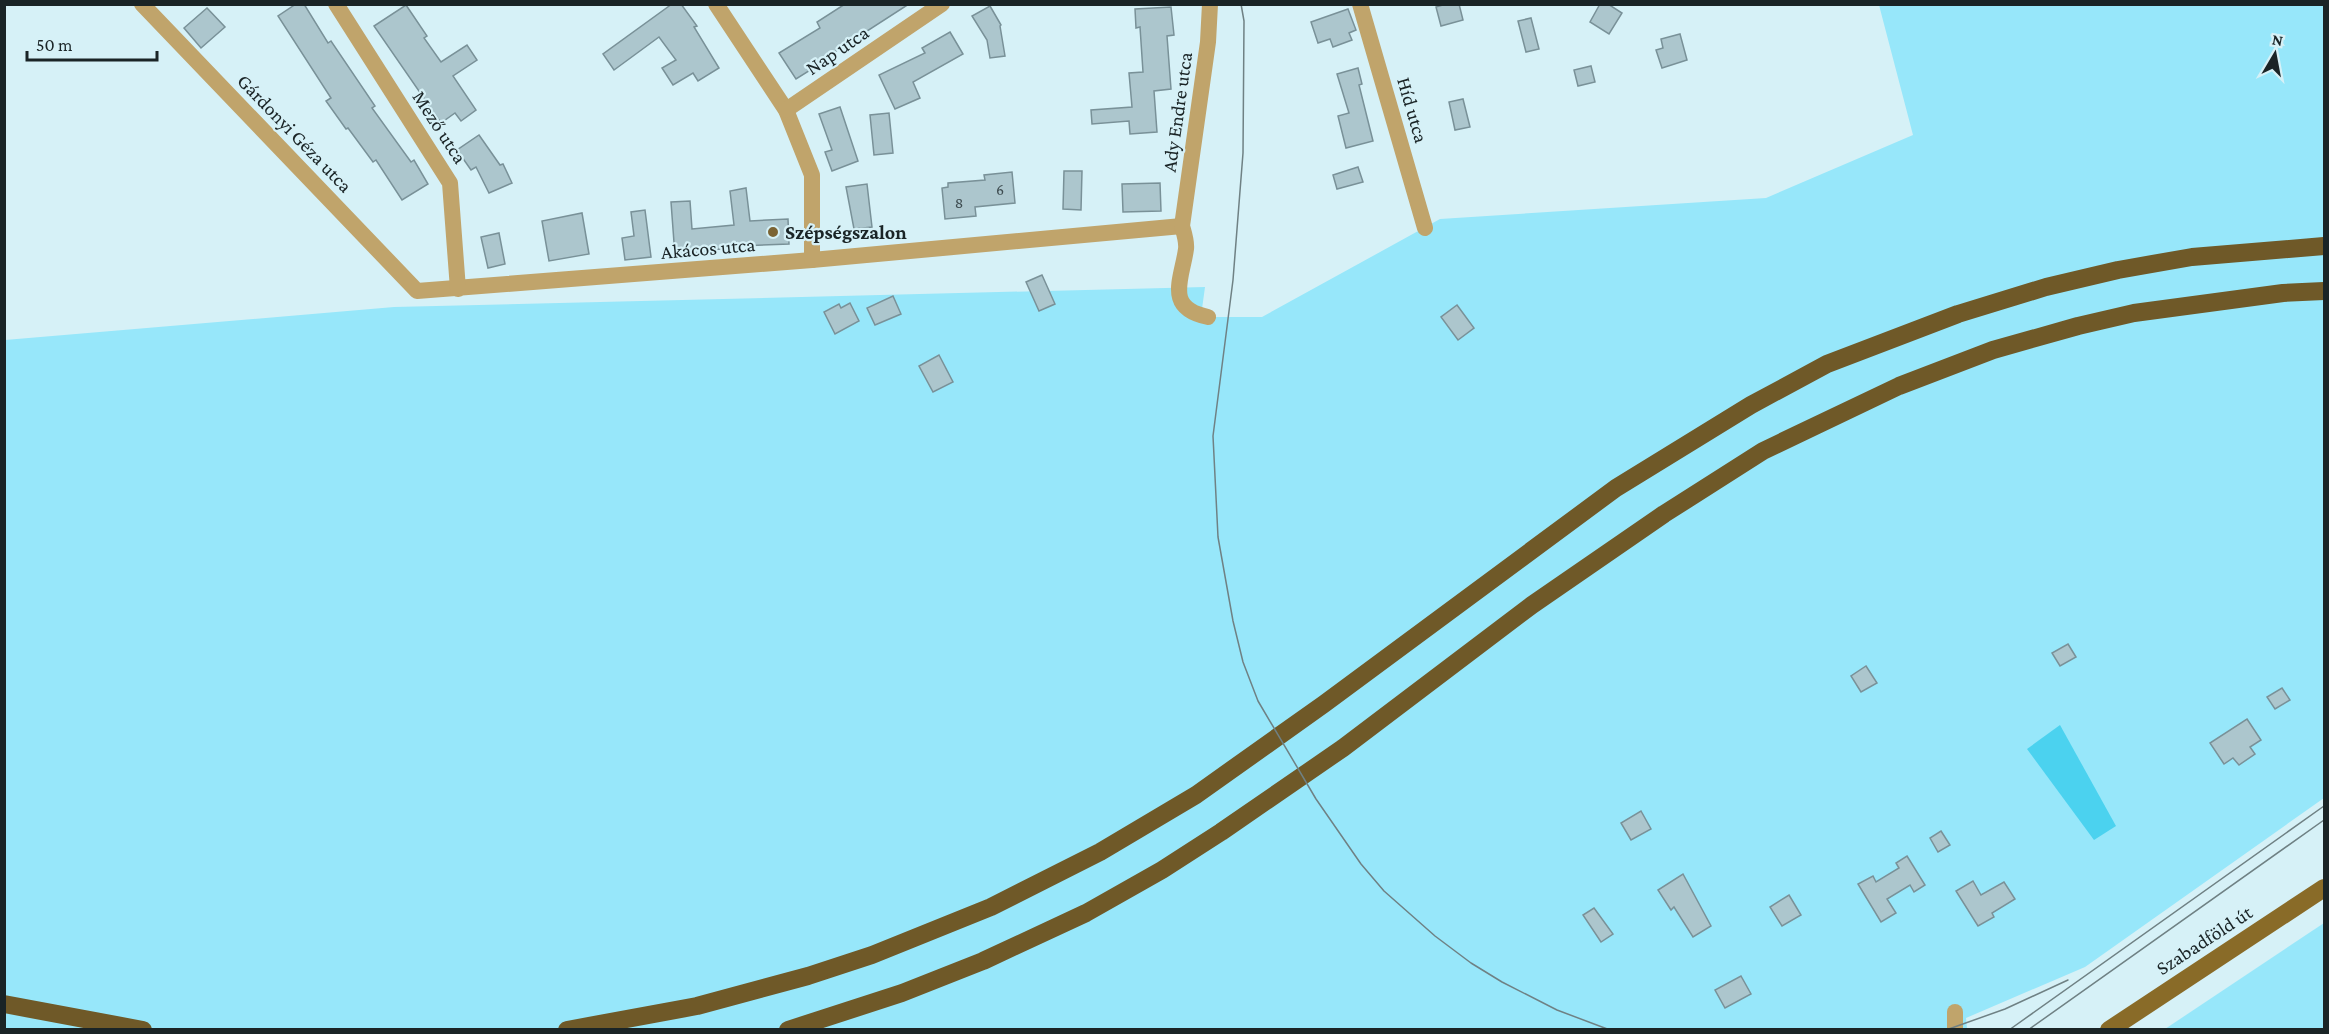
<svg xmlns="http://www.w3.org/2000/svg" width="2329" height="1034" font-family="'Crimson Pro',serif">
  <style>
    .green { fill: #97e7fa }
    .water { fill: #4bd2ef }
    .building { fill: #acc6cd; stroke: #799198; stroke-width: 1.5 }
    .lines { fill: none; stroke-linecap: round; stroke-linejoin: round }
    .street { stroke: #c0a46b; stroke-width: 16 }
    .primary { stroke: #896b28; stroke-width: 18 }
    .highway { stroke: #6f5928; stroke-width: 18 }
    .tram { stroke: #6f8184; stroke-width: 1.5 }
    .poi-dot { fill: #7b6434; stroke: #d6f1f7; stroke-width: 2 }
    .labels { text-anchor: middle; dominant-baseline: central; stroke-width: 4.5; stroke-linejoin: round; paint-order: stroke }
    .number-label { font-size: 16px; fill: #3e4c50 }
    .street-label { font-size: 20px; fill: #1a2426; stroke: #d6f1f7 }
    .poi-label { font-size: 20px; font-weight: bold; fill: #1a2426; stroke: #d6f1f7; text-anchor: start }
  </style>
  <rect width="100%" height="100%" fill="#d6f1f7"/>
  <!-- green -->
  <g class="green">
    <polygon points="1879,5 2324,5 2324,798 2085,967 1966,1018 1967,1029 5,1030 5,340 394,307 1205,287 1202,309 1208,317 1262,317 1440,219 1766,198 1913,135"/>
    <polygon points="2324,923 2324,1029 2165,1029"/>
  </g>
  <!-- water -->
  <polygon class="water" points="2060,725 2116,826 2094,840 2027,749"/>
  <!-- building -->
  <g class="building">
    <polygon points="296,4 304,4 328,43 331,41 375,106 372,108 411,162 414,160 428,184 402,200 376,160 373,162 348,128 346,129 326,101 331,98 278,16"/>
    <polygon points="672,4 681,4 697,26 694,27 719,68 698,81 693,73 673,85 662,68 676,60 659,37 614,70 603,54"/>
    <polygon points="845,4 909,4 819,62 820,64 796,79 779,53 820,28 817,22"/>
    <polygon points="1446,4 1459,4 1463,20 1441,26 1436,7"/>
    <polygon points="1600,4 1608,4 1622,13 1609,34 1590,22"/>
    <polygon points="406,5 427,36 424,38 441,62 467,45 477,60 453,76 476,110 461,121 455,113 441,123 374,26"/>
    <polygon points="990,6 1001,25 1000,26 1005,56 990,58 987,40 972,16"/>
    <polygon points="1171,7 1174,35 1167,36 1171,89 1154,91 1157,132 1130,134 1129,121 1092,124 1091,110 1132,107 1129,73 1143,72 1140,27 1136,28 1135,9"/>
    <polygon points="207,8 225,27 201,48 184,28"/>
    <polygon points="1348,9 1356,30 1349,33 1352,40 1333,47 1330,39 1318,43 1311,22"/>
    <polygon points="1531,18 1539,49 1526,52 1518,21"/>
    <polygon points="950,32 963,54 913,82 920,98 895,109 879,75 925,53 922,48"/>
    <polygon points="1680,34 1687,60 1662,68 1656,50 1663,48 1661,39"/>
    <polygon points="1591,66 1595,82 1578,86 1574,70"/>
    <polygon points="1358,68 1362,84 1359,85 1373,141 1346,148 1338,116 1349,113 1337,74"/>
    <polygon points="1463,99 1470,127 1455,130 1449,102"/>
    <polygon points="840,107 858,161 832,171 825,152 832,150 819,114"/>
    <polygon points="889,113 893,153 874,155 870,115"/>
    <polygon points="479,135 500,165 503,164 512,183 489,193 476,167 471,170 457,150"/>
    <polygon points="1358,167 1363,182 1337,189 1333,175"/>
    <polygon points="1064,171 1082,171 1081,210 1063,209"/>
    <polygon points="1012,172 1015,203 975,207 976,216 945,219 942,188 948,187 948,183 985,180 984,175"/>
    <polygon points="1160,183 1161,211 1123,212 1122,184"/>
    <polygon points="867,184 872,227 854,229 846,187"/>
    <polygon points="746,188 750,221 788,219 789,244 739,246 675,256 671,202 690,201 692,229 734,225 730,191"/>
    <polygon points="645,210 651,257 625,260 622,238 634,236 631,212"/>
    <polygon points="582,213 589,254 549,261 542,221"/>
    <polygon points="499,233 505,264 488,268 481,237"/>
    <polygon points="1042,275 1055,304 1039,311 1026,282"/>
    <polygon points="893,296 901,314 875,325 867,308"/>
    <polygon points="850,303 859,321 835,334 824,312 839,304 841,308"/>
    <polygon points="1457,305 1474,328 1458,340 1441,317"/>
    <polygon points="939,355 953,382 933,392 919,366"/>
    <polygon points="2068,644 2076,657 2060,666 2052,653"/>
    <polygon points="1866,666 1877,683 1861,692 1851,676"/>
    <polygon points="2282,688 2290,700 2275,709 2267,697"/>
    <polygon points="2247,719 2261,740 2250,747 2255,754 2239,765 2233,758 2224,764 2210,743"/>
    <polygon points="1641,811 1651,829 1631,840 1621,823"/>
    <polygon points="1941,831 1950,845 1938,852 1930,838"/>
    <polygon points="1907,856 1925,885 1914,892 1910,885 1887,899 1896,913 1881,922 1858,884 1873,876 1876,882 1899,868 1896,863"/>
    <polygon points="1683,874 1711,926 1693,937 1674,907 1671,910 1658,890"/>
    <polygon points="1973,881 1981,895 2004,882 2015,899 1992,913 1994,917 1978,926 1956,891"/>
    <polygon points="1789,895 1801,915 1782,926 1770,907"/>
    <polygon points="1594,908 1613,934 1601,942 1583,915"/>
    <polygon points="1741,976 1751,994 1725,1008 1715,990"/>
  </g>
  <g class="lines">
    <!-- street -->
    <g class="street">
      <polyline points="142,4 417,291 812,260 1182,226"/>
      <polyline points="336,4 450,183 458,289"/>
      <polyline points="716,4 786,110 812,175 812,260"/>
      <polyline points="1360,4 1425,228"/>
      <polyline points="786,110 942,4"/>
      <path d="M1208,317C1164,308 1182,279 1186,249C1187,242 1184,233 1182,226L1208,42L1210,4"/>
      <polyline points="1955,1012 1955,1030"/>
    </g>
    <!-- primary -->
    <polyline class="primary" points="2109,1030 2324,888"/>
    <!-- highway -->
    <g class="highway">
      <polyline points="4,1004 143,1030"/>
      <polyline points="567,1030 697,1006 808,976 872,955 991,907 1100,852 1196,795 1324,704 1616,488 1751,405 1827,364 1958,314 2046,287 2118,270 2192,257 2324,246"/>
      <polyline points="788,1030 902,993 983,961 1086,913 1162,870 1221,832 1343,748 1532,605 1664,514 1763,451 1899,386 1993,350 2078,326 2134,313 2283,293 2324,291"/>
    </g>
    <!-- tram -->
    <g class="tram">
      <polyline points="1241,4 1244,21 1243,153 1233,280 1213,436 1218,537 1233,621 1243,662 1258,701 1316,799 1361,864 1384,891 1435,936 1471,963 1502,982 1557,1010 1610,1030"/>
      <polyline points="1946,1030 2005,1009 2068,980"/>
      <polyline points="2009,1030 2324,806"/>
      <polyline points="2028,1030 2324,820"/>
    </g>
  </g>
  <!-- markers -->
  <circle class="poi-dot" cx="773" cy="232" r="6"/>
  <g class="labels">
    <!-- number labels -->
    <g class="number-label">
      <text x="1000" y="189">6</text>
      <text x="959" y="202">8</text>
    </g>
    <!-- street labels -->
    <g class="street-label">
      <text transform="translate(837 50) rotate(-34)">Nap utca</text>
      <text transform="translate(1413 110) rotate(74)">Híd utca</text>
      <text transform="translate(1177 112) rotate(-82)">Ady Endre utca</text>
      <text transform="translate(440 127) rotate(57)">Mező utca</text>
      <text transform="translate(295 133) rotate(46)">Gárdonyi Géza utca</text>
      <text transform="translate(708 248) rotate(-5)">Akácos utca</text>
      <text transform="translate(2204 940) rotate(-33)">Szabadföld út</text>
    </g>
    <!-- poi labels -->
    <g class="poi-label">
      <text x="785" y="232">Szépségszalon</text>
    </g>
  </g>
  <!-- border -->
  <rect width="2329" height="1034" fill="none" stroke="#1a2426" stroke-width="12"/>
  <!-- north arrow -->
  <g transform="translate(2275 54) rotate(10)" stroke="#d6f1f7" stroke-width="4.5" paint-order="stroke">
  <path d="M0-4.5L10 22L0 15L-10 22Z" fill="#1a2426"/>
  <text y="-9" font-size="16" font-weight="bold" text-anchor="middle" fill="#1a2426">N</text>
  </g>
  <!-- scale -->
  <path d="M27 51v9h130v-9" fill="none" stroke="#1a2426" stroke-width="3"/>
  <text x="36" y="51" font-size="18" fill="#1a2426" stroke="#d6f1f7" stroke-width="4.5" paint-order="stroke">50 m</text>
</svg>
